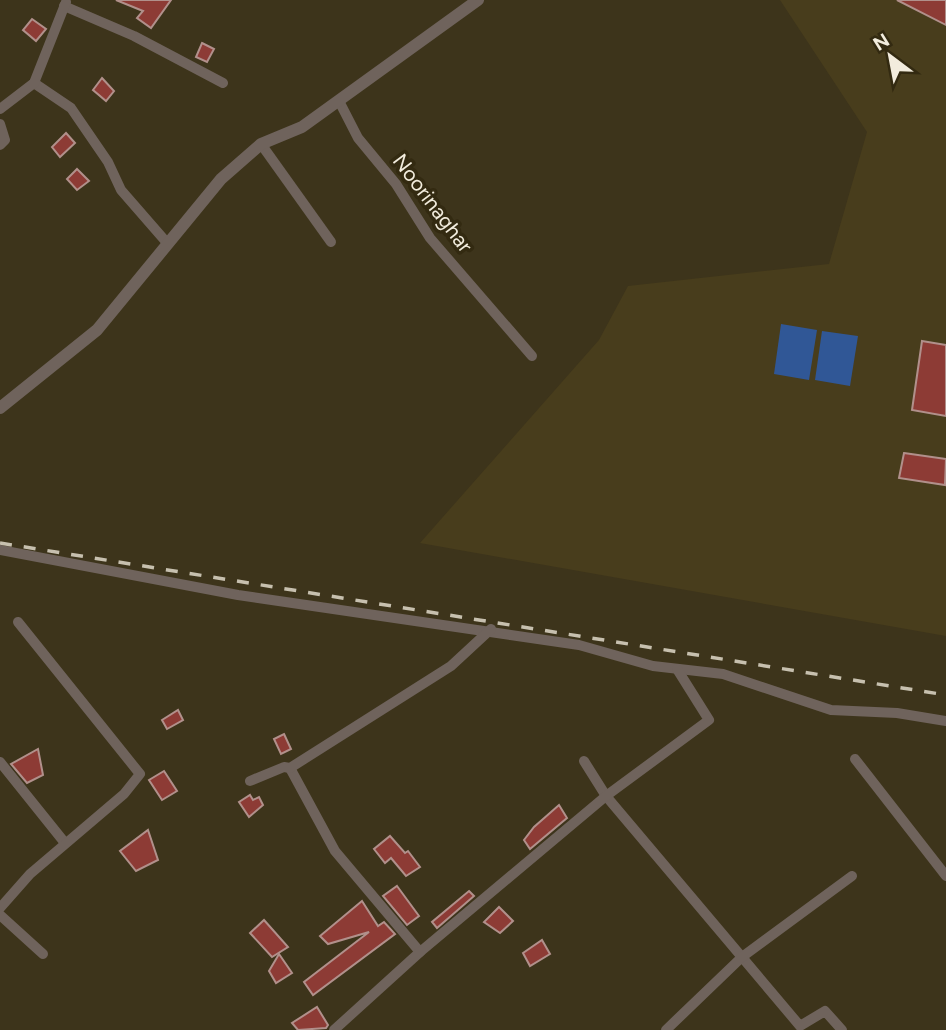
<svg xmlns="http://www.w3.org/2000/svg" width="946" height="1030" font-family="Figtree,sans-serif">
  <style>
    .built { fill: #483d1c }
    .water { fill: #305796 }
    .building { fill: #8d3b35; stroke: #b1908b; stroke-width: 2 }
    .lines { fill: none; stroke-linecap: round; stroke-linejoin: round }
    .minor { stroke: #6f635c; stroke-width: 10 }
    .tertiary { stroke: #6f635c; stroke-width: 12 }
    .rail { stroke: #c7c0af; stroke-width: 3.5; stroke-dasharray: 12 12; stroke-linecap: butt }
    .labels { text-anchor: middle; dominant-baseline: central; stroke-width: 7; stroke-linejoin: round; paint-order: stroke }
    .street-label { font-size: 21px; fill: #f2ecdd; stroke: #332a11 }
  </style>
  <rect width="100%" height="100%" fill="#3d341b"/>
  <!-- built -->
  <polygon class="built" points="780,0 946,0 946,636 420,543 599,340 628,286 829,264 867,132"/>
  <!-- water -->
  <g class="water">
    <polygon points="781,324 817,330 809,380 774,374"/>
    <polygon points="822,331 858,336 850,386 815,380"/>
  </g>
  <!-- building -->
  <g class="building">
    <polygon points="116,0 171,0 151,28 137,18 143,11"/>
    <polygon points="897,0 946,0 946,25"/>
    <polygon points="32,19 46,29 36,41 23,30"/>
    <polygon points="202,43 214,49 207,62 196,57"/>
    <polygon points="102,78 114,91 106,101 93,90"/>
    <polygon points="66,133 75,143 60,157 52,147"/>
    <polygon points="77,169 89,181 77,190 67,179"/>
    <polygon points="922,341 946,345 946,416 912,410"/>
    <polygon points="904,453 946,459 945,485 899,478"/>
    <polygon points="178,710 183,720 167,729 162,720"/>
    <polygon points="284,734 291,749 281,754 274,739"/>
    <polygon points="38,749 43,775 27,783 11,764"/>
    <polygon points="164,771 177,791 162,800 149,780"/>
    <polygon points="250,795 253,800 259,797 263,805 249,817 239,802"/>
    <polygon points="559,805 567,818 530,849 524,840 534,827"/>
    <polygon points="148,830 158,860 136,871 120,851"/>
    <polygon points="390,836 405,853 408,851 420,867 406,876 391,858 385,863 374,849"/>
    <polygon points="397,886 419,916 407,925 383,896"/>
    <polygon points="469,891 474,896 437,928 432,922"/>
    <polygon points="362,901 378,926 384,922 395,934 313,995 304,982 369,932 328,944 320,936"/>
    <polygon points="499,907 513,921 500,933 484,922"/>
    <polygon points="264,920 288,947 272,957 250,933"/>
    <polygon points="542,940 550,954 530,966 523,953"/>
    <polygon points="279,954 292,973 276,983 269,971"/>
    <polygon points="317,1007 328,1025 326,1028 298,1030 292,1023"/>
  </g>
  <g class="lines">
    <!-- minor -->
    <g class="minor">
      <polyline points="64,6 134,36 223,83"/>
      <polyline points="34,83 71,108 108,162 121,190 168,244"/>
      <polyline points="339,101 358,138 396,184 430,238 532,356"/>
      <polyline points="0,109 34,83 66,2"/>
      <polyline points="0,124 5,140 0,145"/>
      <polyline points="261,144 331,242"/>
      <polyline points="0,550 238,595 579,645 653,666 723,674 831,710 897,713 946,721"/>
      <polyline points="855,759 946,876"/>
      <polyline points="584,761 606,796 800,1026 825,1011 842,1030"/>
      <polyline points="0,762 65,843"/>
      <polyline points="290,768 335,851 420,952"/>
      <polyline points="250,781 284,767 290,768 451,666 491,629"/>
      <polyline points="0,908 30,874 124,794 140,774 18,622"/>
      <polyline points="0,915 43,954"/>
      <polyline points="334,1030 420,952 606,796 709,720 677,669"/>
      <polyline points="666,1030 742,957 852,876"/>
    </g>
    <!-- tertiary -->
    <polyline class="tertiary" points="0,408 97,330 221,179 261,144 302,127 478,0"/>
    <!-- rail -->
    <polyline class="rail" points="0,543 946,695"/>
  </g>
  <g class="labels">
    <!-- street labels -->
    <g class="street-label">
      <text transform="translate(433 203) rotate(53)">Noorinaghar</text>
    </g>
  </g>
  <!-- north arrow -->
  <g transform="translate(890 56) rotate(328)" stroke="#332a11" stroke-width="5" paint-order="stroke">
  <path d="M0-5L12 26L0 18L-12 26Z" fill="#f2ecdd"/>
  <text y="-10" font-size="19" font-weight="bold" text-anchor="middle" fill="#f2ecdd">N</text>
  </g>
</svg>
